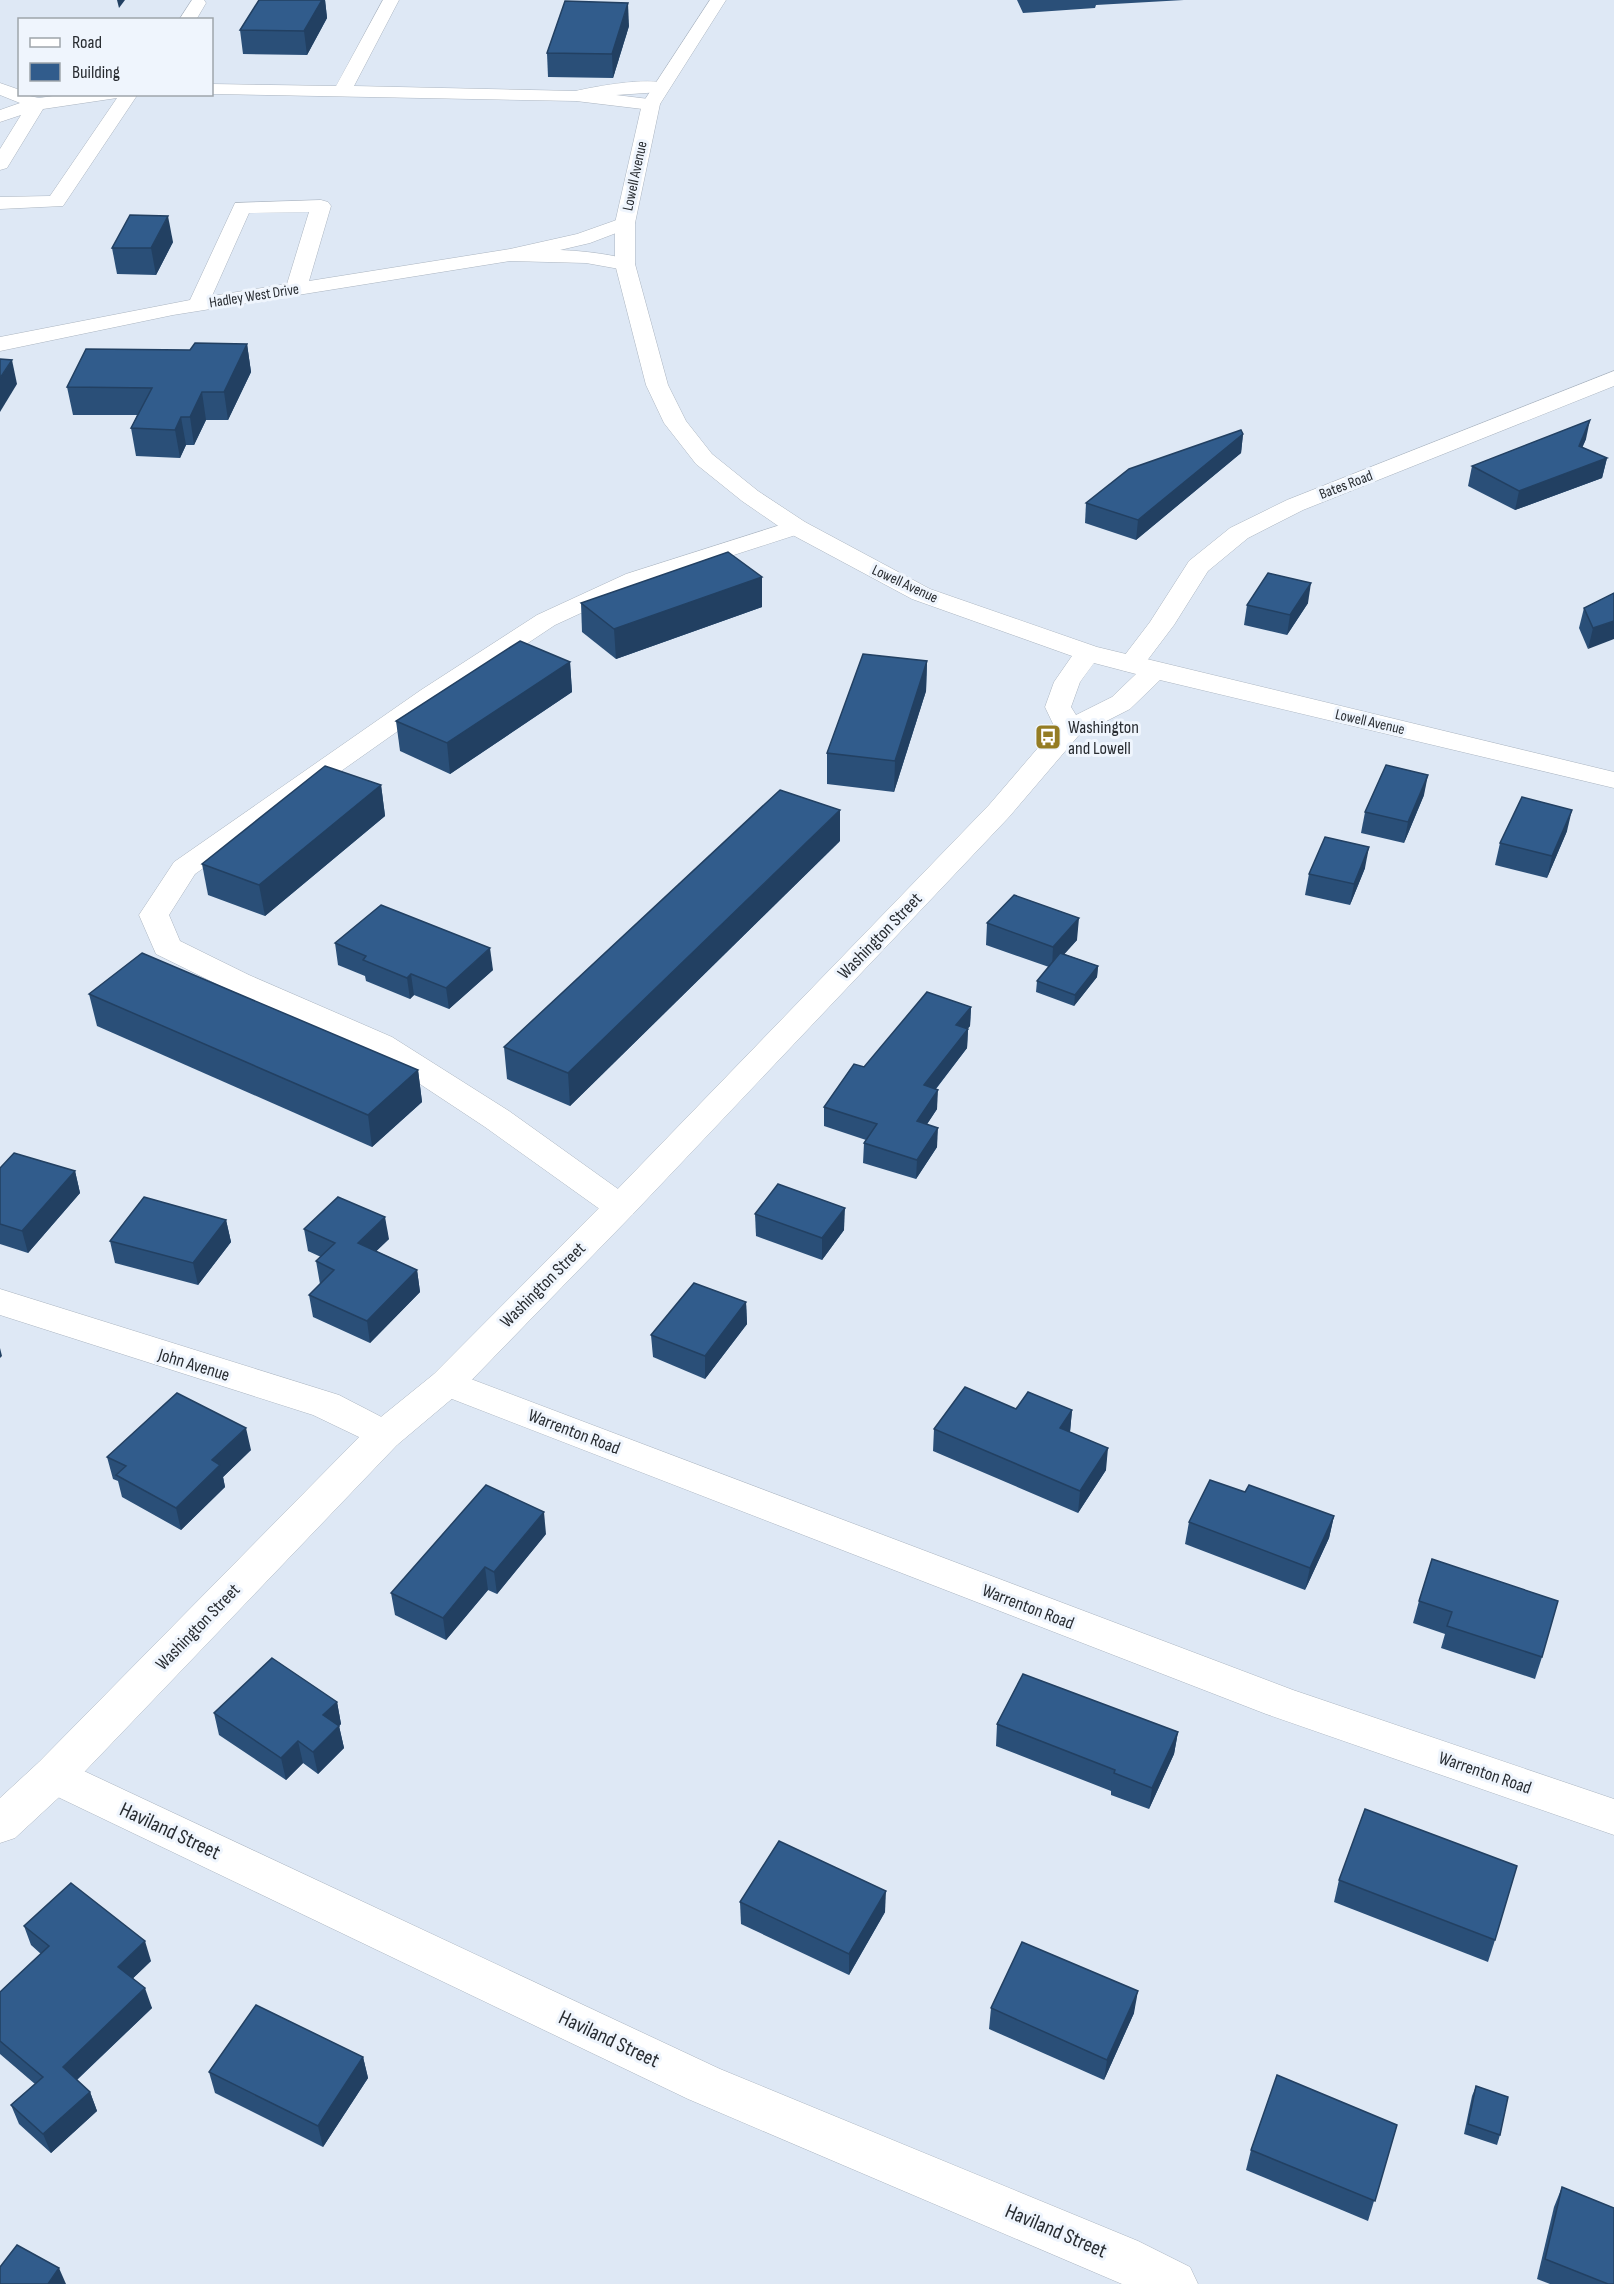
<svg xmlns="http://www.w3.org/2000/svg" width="1614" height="2284" font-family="'Sofia Sans Condensed',sans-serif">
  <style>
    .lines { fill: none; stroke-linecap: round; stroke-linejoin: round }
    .street-casing { stroke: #abb5c1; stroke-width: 1 }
    .secondary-casing { stroke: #abb5c1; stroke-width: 1 }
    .street { fill: #fff; fill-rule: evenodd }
    .secondary { fill: #fff; fill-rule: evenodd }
    .wall { fill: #2a4f78 }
    .shaded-wall { fill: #224062 }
    .building { fill: #315c8c; stroke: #224062; stroke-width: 1.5 }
    .labels { text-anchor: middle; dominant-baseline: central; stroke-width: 6; stroke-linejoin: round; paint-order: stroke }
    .far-street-label { font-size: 15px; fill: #282c31; stroke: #eff5fd }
    .poi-label { font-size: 18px; fill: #282c31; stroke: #eff5fd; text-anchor: start }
    .street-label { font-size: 18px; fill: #282c31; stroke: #eff5fd }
    .near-street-label { font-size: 21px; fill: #282c31; stroke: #eff5fd }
  </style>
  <rect width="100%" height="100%" fill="#dee8f5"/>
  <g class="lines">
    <defs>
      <g id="street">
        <polygon points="192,0 204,0 206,3 196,20 179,20"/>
        <path d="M383,0H399L354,86L576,91C592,87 661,74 670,87L661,92L616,95L657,100L660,104L657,108L651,110L576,101L212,94V84L336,86Z"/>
        <polygon points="0,83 20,90 20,94 39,98 67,94 138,94 63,206 0,209 0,197 50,196 117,98 43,109 7,168 0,170 0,149 21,115 0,122 0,110 20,103 0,95"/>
        <path d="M321,200L328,202L331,206L309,281L510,249L577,234L625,217L632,219L635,223L632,227L590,243L560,250C585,251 608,254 632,260L635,264L632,268L625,270L586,263L510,261L173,315L0,351V337L190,300L235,203ZM309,212L287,284L212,296L249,213Z"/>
        <polygon points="1614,371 1614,386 1303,510 1248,538 1208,571 1174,625 1140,670 1131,672 1122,670 1118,664 1150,622 1189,561 1230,528 1287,500"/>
        <polygon points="796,520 805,522 808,527 805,532 644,584 555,625 439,702 195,874 169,915 180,941 249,975 392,1037 509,1111 632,1199 637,1207 632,1215 620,1219 608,1215 485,1127 370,1051 227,989 156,954 139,915 174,862 421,690 537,615 626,574"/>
        <polygon points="0,1289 339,1395 397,1425 403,1435 397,1445 384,1449 313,1415 0,1315"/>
        <polygon points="447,1370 1293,1690 1614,1799 1614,1835 1266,1714 434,1392 429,1383 434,1374"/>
        <polygon points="54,1757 720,2069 1138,2241 1190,2267 1198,2284 1122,2284 688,2099 39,1788 33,1775 39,1762"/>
      </g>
      <path id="secondary" d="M710,0H726L660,104L635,223V264L668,385L686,421L712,454L758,491L805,522L930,589L1097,647L1614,772V788L1160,680L1130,709L1079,735L1009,817L632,1215L460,1392L397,1445L69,1788L15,1838L0,1843V1798L39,1762L371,1425L434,1374L608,1199L989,805L1055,728L1045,707L1054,682L1072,656L912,599L787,532L742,501L696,464L664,423L646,385L615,264V223L642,104ZM1094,663L1136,674L1112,697L1076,715L1071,707L1080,682Z"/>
    </defs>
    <!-- street casing -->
    <use href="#street" class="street-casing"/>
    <!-- secondary casing -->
    <use href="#secondary" class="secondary-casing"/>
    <!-- street -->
    <use href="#street" class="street"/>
    <!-- secondary -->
    <use href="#secondary" class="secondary"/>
  </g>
  <!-- wall -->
  <g class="wall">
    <polygon points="259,0 325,0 327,18 307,55 243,54 240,30"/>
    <polygon points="1017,0 1184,0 1096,5 1095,8 1023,13"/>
    <polygon points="629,26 613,78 548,77 547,53"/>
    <polygon points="173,242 156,275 117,274 112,248"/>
    <polygon points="247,344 251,372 228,420 206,420 194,445 186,445 180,458 136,456 131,428 137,415 73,415 67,387 190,350"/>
    <polygon points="1243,434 1241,453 1136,540 1085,523 1086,503"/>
    <polygon points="1586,439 1582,447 1607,458 1602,478 1515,510 1468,486 1472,466"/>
    <polygon points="762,577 762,607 616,659 582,632 581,603"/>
    <polygon points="1614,593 1588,649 1579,628 1584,608"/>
    <polygon points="1308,603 1287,635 1244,625 1247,605"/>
    <polygon points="927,661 926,691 894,792 827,784 827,753"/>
    <polygon points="570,662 572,692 450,774 400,751 396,721"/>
    <polygon points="381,785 385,816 265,916 208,895 202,864"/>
    <polygon points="1424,795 1404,843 1361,833 1365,812"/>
    <polygon points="1567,831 1547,878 1495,865 1500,843"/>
    <polygon points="840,841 570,1106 507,1079 504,1047"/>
    <polygon points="1365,868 1350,905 1305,895 1309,874"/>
    <polygon points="987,923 1077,940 1064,954 1098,966 1097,977 1074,1006 1036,992 1037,981 1049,967 986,945"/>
    <polygon points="335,943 493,970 449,1009 414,995 410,999 366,981 365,976 338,965"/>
    <polygon points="89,994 418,1070 422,1102 372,1147 97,1026"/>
    <polygon points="971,1007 970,1026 967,1029 968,1029 967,1048 936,1089 937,1109 927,1124 937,1147 916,1179 863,1163 864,1143 866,1140 824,1126 824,1107 864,1067"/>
    <polygon points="0,1168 75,1171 80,1193 28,1253 0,1244"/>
    <polygon points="755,1214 844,1230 822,1260 756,1236"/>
    <polygon points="226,1220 231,1242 198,1285 115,1263 110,1241"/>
    <polygon points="304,1229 389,1239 376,1251 417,1270 420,1292 370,1343 313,1317 309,1295 320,1284 316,1261 321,1257 308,1251"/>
    <polygon points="746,1302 747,1324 705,1379 653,1357 651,1335"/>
    <polygon points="1016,1409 1072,1410 1070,1432 1106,1470 1078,1513 933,1451 934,1429"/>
    <polygon points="251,1450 223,1477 225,1487 181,1530 122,1497 118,1481 113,1479 107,1457"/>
    <polygon points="1245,1492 1334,1516 1329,1538 1305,1590 1185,1544 1189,1522"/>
    <polygon points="546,1534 497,1594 488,1590 446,1640 395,1615 391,1593"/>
    <polygon points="1432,1559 1542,1657 1535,1679 1441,1648 1445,1634 1413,1623 1419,1601"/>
    <polygon points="337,1702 341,1724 339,1726 344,1748 318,1774 303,1763 286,1780 219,1735 214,1713"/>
    <polygon points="997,1724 1178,1732 1174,1754 1149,1809 1111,1795 1111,1791 996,1746"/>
    <polygon points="1339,1880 1495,1940 1488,1962 1334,1902"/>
    <polygon points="740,1902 885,1912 849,1975 741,1924"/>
    <polygon points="24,1926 151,1961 133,1978 152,2008 77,2080 90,2092 97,2111 51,2153 19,2124 11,2105 35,2084 0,2054 0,1992 41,1954 31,1945"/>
    <polygon points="991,2008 1134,2013 1104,2080 989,2029"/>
    <polygon points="363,2057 368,2078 323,2147 215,2093 209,2072"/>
    <polygon points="1476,2086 1500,2135 1497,2145 1464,2134 1472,2096"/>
    <polygon points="1397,2125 1368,2221 1246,2170 1251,2150"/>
    <polygon points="1562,2187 1614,2284 1550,2284 1537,2279 1554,2207"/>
  </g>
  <!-- shaded-wall -->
  <g class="shaded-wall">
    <polygon points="117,0 125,0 119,8"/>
    <polygon points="322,0 325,0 327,18 307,55 304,31"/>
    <polygon points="628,3 629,26 613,78 612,54"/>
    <polygon points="168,216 173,242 156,275 151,248"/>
    <polygon points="247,344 251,372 228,420 224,392"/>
    <polygon points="12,360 17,384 0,412 0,378"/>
    <polygon points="202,392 206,420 194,445 190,417"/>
    <polygon points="181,417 186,445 180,458 175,430"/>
    <polygon points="1590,420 1586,439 1575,465 1579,446"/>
    <polygon points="1243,434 1241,453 1136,540 1138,520"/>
    <polygon points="1607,458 1602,478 1515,510 1519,491"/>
    <polygon points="762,577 762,607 616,659 614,629"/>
    <polygon points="1311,583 1308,603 1287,635 1290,615"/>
    <polygon points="1614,621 1614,639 1588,649 1593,628"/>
    <polygon points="927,661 926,691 894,792 895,761"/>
    <polygon points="570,662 572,692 450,774 447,743"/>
    <polygon points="1428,775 1424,795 1404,843 1408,822"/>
    <polygon points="381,785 385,816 265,916 259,885"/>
    <polygon points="840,810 840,841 570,1106 568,1073"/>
    <polygon points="1572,810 1567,831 1547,878 1552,856"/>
    <polygon points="1369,847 1365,868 1350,905 1354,884"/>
    <polygon points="1079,918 1077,940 1052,968 1053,947"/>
    <polygon points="490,948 493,970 449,1009 446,988"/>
    <polygon points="1098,966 1097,977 1074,1006 1075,995"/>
    <polygon points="411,974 414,995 410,999 407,978"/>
    <polygon points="971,1007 970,1026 955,1044 956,1025"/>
    <polygon points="968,1029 967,1048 923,1105 924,1085"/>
    <polygon points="418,1070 422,1102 372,1147 368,1115"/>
    <polygon points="938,1090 937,1109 916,1141 917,1121"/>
    <polygon points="938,1128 937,1147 916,1179 917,1160"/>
    <polygon points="75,1171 80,1193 28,1253 22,1231"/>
    <polygon points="845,1208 844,1230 822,1260 822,1238"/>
    <polygon points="385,1217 389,1239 362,1265 358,1243"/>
    <polygon points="226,1220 231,1242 198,1285 193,1263"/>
    <polygon points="417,1270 420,1292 370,1343 367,1321"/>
    <polygon points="746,1302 747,1324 705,1379 705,1356"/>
    <polygon points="0,1348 2,1356 0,1358"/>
    <polygon points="1072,1410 1070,1432 1060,1428"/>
    <polygon points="246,1428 251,1450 223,1477 225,1487 181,1530 176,1508 212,1460"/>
    <polygon points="1108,1448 1106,1470 1078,1513 1080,1491"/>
    <polygon points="544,1512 546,1534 497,1594 494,1572"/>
    <polygon points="1334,1516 1329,1538 1305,1590 1310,1568"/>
    <polygon points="485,1567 488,1590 446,1640 443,1618"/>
    <polygon points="337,1702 341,1724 328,1737 323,1715"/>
    <polygon points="339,1726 344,1748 318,1774 313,1752"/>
    <polygon points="1178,1732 1174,1754 1149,1809 1152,1788"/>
    <polygon points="298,1741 303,1763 286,1780 281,1758"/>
    <polygon points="886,1891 885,1912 849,1975 849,1954"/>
    <polygon points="145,1941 151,1961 125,1986 118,1967"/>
    <polygon points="145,1988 152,2008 70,2086 63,2067"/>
    <polygon points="1138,1991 1134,2013 1104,2080 1107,2060"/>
    <polygon points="363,2057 368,2078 323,2147 318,2126"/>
    <polygon points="90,2092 97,2111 51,2153 43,2134"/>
    <polygon points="59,2268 66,2284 48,2284"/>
  </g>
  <!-- building -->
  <g class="building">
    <polygon points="259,0 322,0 304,31 240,30"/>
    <polygon points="565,1 628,3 612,54 547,53"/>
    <polygon points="130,215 168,216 151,248 112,248"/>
    <polygon points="195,343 247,344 224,392 202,392 190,417 181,417 175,430 131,428 152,388 67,387 86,349 190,350"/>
    <polygon points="0,359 12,360 0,378"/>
    <polygon points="1590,420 1579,446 1607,458 1519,491 1472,466"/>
    <polygon points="1241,430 1243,434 1138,520 1086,503 1129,469"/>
    <polygon points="728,552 762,577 614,629 581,603"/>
    <polygon points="1268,573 1311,583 1290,615 1247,605"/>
    <polygon points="1614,593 1614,621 1593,628 1584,608"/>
    <polygon points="520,641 570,662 447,743 396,721"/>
    <polygon points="863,654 927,661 895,761 827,753"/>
    <polygon points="1386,765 1428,775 1408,822 1365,812"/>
    <polygon points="325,766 381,785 259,885 202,864"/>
    <polygon points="780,790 840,810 568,1073 504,1047"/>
    <polygon points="1522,797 1572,810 1552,856 1500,843"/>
    <polygon points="1325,837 1369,847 1354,884 1309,874"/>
    <polygon points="1014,895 1079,918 1053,947 987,923"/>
    <polygon points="381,905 490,948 446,988 411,974 407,978 363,960 366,956 335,943"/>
    <polygon points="142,953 418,1070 368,1115 89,994"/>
    <polygon points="1060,953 1098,966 1075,995 1037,981"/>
    <polygon points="927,992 971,1007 956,1025 968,1029 924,1085 938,1090 917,1121 938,1128 917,1160 864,1143 877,1124 824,1107 854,1064 864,1067"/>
    <polygon points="14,1153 75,1171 22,1231 0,1224 0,1168"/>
    <polygon points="778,1184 845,1208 822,1238 755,1214"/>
    <polygon points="144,1197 226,1220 193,1263 110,1241"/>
    <polygon points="338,1197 385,1217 358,1243 417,1270 367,1321 309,1295 334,1270 316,1261 335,1243 304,1229"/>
    <polygon points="694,1283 746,1302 705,1356 651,1335"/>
    <polygon points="965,1387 1016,1409 1028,1392 1072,1410 1060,1428 1108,1448 1080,1491 934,1429"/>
    <polygon points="177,1393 246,1428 212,1460 220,1465 176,1508 116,1475 126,1466 107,1457"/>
    <polygon points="1210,1480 1245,1492 1249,1485 1334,1516 1310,1568 1189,1522"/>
    <polygon points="486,1485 544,1512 494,1572 485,1567 443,1618 391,1593"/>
    <polygon points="1432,1559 1558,1601 1542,1657 1447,1626 1452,1612 1419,1601"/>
    <polygon points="272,1658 337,1702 323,1715 339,1726 313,1752 298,1741 281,1758 214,1713"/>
    <polygon points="1023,1674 1178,1732 1152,1788 1114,1773 1115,1770 997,1724"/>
    <polygon points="1365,1809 1517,1866 1495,1940 1339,1880"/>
    <polygon points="779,1841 886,1891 849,1954 740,1902"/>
    <polygon points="71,1883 145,1941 118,1967 145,1988 63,2067 90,2092 43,2134 11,2105 43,2077 0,2041 0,1992 49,1946 24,1926"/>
    <polygon points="1022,1942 1138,1991 1107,2060 991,2008"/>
    <polygon points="256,2005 363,2057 318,2126 209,2072"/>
    <polygon points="1277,2075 1397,2125 1375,2201 1251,2150"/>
    <polygon points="1476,2086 1508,2097 1500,2135 1468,2124"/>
    <polygon points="1562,2187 1614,2208 1614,2284 1608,2284 1545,2259"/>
    <polygon points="17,2245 59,2268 48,2284 0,2284 0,2267"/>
  </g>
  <!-- icons -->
  <defs>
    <symbol id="bus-square" viewBox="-11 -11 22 22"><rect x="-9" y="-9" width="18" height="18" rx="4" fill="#947c23" stroke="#eff5fd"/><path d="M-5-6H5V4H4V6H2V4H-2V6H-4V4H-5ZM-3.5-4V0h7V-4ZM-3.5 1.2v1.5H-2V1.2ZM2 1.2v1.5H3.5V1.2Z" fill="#fff"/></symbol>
  </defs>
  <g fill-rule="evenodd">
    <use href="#bus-square" x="1033" y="722" width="30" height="30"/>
  </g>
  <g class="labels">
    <!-- far-street labels -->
    <g class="far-street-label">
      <text transform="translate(635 176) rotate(-78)">Lowell Avenue</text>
      <text transform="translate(254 296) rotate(-9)">Hadley West Drive</text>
      <text transform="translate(1346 485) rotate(-21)">Bates Road</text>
      <text transform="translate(905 584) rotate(25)">Lowell Avenue</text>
      <text transform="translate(1370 722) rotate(13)">Lowell Avenue</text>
    </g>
    <!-- poi labels -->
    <g class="poi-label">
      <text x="1068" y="727">Washington<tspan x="1068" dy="21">and Lowell</tspan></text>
    </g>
    <!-- street labels -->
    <g class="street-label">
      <text transform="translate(880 936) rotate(-46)">Washington Street</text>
      <text transform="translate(543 1285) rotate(-45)">Washington Street</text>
      <text transform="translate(194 1365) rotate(17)">John Avenue</text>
      <text transform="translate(574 1432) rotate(21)">Warrenton Road</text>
      <text transform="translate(1028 1607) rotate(21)">Warrenton Road</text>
      <text transform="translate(198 1627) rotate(-46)">Washington Street</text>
      <text transform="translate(1485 1773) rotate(19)">Warrenton Road</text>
    </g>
    <!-- near-street labels -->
    <g class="near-street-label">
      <text transform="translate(170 1831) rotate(25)">Haviland Street</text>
      <text transform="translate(609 2039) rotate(25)">Haviland Street</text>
      <text transform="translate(1056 2231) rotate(23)">Haviland Street</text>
    </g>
  </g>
  <!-- legend -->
  <rect x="18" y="18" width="195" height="78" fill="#eff5fd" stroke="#9fa5ab" stroke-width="1.5"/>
  <rect x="30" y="38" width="30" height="9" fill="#ffffff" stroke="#9fa5ab" stroke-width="1.5"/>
  <text x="72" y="48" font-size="18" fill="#282c31">Road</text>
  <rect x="30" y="63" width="30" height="18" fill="#315c8c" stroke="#9fa5ab" stroke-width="1.5"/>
  <text x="72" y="78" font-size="18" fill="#282c31">Building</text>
</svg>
